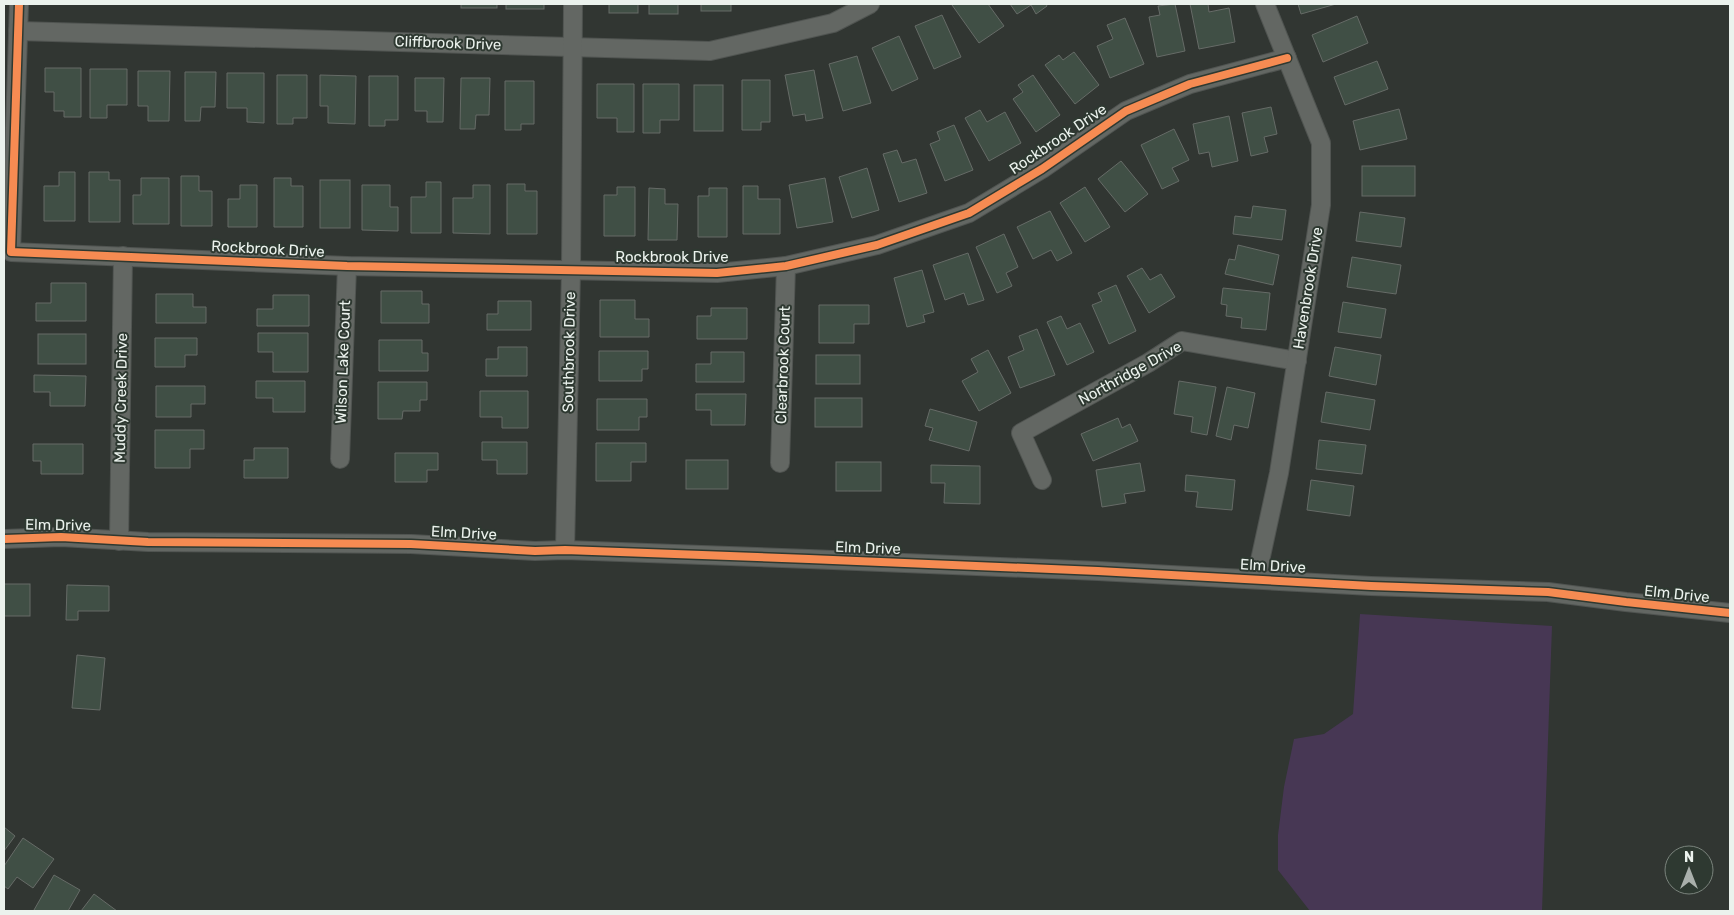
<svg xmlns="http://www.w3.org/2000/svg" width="1734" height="915" font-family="Rubik,sans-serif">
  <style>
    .green { fill: #473754 }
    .building { fill: #404f45; stroke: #666b67 }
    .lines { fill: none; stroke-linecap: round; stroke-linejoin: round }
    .minor-casing { stroke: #505451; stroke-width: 20 }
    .minor { stroke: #636763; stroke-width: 18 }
    .cycleway-casing { stroke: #2e3931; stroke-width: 11 }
    .cycleway { stroke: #f68b52; stroke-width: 8 }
    .labels { text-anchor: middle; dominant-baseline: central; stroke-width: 4; stroke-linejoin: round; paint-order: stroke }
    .street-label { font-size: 15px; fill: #ebf2ed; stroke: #2e3931 }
  </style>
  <rect width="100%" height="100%" fill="#313632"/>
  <!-- green -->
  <polygon class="green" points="1360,614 1552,626 1542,911 1310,911 1278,870 1278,835 1284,787 1294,739 1324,734 1353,714"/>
  <!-- building -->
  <g class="building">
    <rect x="461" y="4" width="36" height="4"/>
    <rect x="506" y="4" width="38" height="5"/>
    <rect x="609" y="4" width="29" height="9"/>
    <rect x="649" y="4" width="29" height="10"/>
    <rect x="701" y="4" width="30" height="7"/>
    <polygon points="954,4 988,4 1004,26 979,43 952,5"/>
    <polygon points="1010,4 1046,4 1047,6 1036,14 1031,5 1017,14"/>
    <polygon points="1175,4 1185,51 1157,57 1149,17 1160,15 1158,6"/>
    <polygon points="1190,4 1208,4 1209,12 1229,8 1235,42 1199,49"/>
    <polygon points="1298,4 1336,4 1301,14"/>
    <polygon points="942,15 961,57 934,69 915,26"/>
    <polygon points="1357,16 1368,43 1323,62 1312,35"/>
    <polygon points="1125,18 1144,64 1110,78 1097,46 1113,39 1107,25"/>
    <polygon points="899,36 918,79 892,91 872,48"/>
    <polygon points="1074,52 1099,85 1075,104 1045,65 1059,55 1063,60"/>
    <polygon points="857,56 871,103 843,111 829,64"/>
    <polygon points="1377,61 1388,89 1345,105 1334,77"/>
    <polygon points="45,68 81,68 81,117 64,117 64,111 54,111 54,92 45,92"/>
    <polygon points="90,69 127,69 127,105 107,105 107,118 90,118"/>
    <polygon points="814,70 823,118 806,121 805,114 793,116 785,75"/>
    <polygon points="138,71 170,71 169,121 148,121 148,106 138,106"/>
    <polygon points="185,72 216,72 215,107 201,107 200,121 185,121"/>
    <polygon points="227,73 264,73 264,123 247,122 247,108 227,108"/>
    <polygon points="277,75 307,75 307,118 293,118 293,124 277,124"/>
    <polygon points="320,75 356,76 355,124 328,123 328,106 320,106"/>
    <polygon points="1033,75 1060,115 1036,132 1013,99 1023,92 1018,85"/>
    <polygon points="369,76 398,76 398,120 385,120 385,126 369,126"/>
    <polygon points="415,78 444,78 443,122 427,122 427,111 415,111"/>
    <polygon points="461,78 490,78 489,115 476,115 475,129 460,129"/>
    <polygon points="742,80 770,80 770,122 761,122 761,130 742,130"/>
    <polygon points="505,81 534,81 534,124 521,124 521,130 505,130"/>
    <polygon points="597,84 634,84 634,132 617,132 617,118 597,118"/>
    <polygon points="643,84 679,84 679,120 660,120 660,133 643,133"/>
    <rect x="694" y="85" width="29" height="46"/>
    <polygon points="1271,107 1277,134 1264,137 1268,152 1251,156 1242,113"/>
    <polygon points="1399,109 1407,139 1360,150 1353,121"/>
    <polygon points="980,110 987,122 1005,112 1021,143 989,161 965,118"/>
    <polygon points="1229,116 1238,161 1212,167 1209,152 1199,154 1193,124"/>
    <polygon points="954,125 973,170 945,181 930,144 940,140 937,132"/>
    <polygon points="1174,129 1189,160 1172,168 1179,181 1162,189 1141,145"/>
    <polygon points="897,150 902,163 916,159 927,193 899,202 883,154"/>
    <polygon points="1121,161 1148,194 1125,212 1098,179"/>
    <rect x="1362" y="166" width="53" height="30"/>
    <polygon points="867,168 879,210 852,218 839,177"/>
    <polygon points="59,172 75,172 75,221 44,221 44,186 59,186"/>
    <polygon points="89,172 109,172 109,180 120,180 120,222 89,222"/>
    <polygon points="181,176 199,176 199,191 212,191 212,226 181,226"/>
    <polygon points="141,178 169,178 169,224 133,224 133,195 141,195"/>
    <polygon points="274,178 291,178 291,186 303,186 303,227 274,227"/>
    <polygon points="825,178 833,222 797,228 789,185"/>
    <rect x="320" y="180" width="30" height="48"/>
    <polygon points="426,182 441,182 441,233 411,233 411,197 426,197"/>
    <polygon points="507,184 525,184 525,191 537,191 537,234 507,234"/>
    <polygon points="240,185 257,185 257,227 228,227 228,199 240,199"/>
    <polygon points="362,185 390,185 390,207 398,207 398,231 362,230"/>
    <polygon points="473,185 490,185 490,234 453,233 453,198 473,198"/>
    <polygon points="743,186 758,186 758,199 780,199 780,234 743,234"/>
    <polygon points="617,187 635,187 635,236 604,236 604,195 617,195"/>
    <polygon points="1085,187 1110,227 1085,242 1060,203"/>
    <polygon points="649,188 665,189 665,204 678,204 677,240 648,240"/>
    <polygon points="709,188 727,188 727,237 698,237 698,196 709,196"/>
    <polygon points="1253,206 1286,210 1282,240 1233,234 1235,216 1251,218"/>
    <polygon points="1050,211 1072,253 1057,261 1051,250 1033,259 1017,227"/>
    <polygon points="1360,212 1405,218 1401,247 1356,241"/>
    <polygon points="1004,234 1018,267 1006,273 1012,286 997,293 976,247"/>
    <polygon points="1238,245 1279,255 1273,285 1225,274 1229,259 1235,260"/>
    <polygon points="968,253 984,300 968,305 964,293 945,300 933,265"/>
    <polygon points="1352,257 1401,265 1396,294 1347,287"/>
    <polygon points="1142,268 1150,280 1161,274 1175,297 1149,313 1127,276"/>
    <polygon points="922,270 934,312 923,315 925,322 907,327 894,278"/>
    <polygon points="51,283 86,283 86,321 36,321 36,303 51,303"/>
    <polygon points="1116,285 1136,331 1109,344 1092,305 1102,301 1098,293"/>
    <polygon points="1223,288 1270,293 1266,330 1241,328 1242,318 1226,316 1227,305 1221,304"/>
    <polygon points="381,291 422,291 422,304 429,304 429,323 381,323"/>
    <polygon points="156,294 193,294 193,307 206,307 206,323 156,323"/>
    <polygon points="273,295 309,295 309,326 257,326 257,309 273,309"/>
    <polygon points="600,300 635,300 635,319 649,319 649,337 600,337"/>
    <polygon points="498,301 531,301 531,330 487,330 487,314 498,314"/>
    <polygon points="1343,302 1386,309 1381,338 1338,332"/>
    <polygon points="819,305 869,305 869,324 854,324 854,343 819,343"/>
    <polygon points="711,308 747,308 747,339 697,339 697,316 711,316"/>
    <polygon points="1061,316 1067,329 1080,323 1094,352 1067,365 1047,322"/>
    <polygon points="1037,329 1055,375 1020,388 1008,357 1024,350 1019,336"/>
    <polygon points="258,333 308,333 308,372 273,372 273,352 258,352"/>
    <rect x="38" y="334" width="48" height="30"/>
    <polygon points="155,338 197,338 197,355 185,355 185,367 155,367"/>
    <polygon points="379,340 422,340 422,353 428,353 428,371 379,371"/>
    <polygon points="498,347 527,347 527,376 486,376 486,359 498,359"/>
    <polygon points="1335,347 1381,355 1376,385 1329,376"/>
    <polygon points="988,350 1011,393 979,411 962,381 978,372 971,359"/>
    <polygon points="599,351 648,351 648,369 642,369 642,381 599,381"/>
    <polygon points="711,352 744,352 744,382 696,382 696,364 711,364"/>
    <rect x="816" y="355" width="44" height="29"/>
    <polygon points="34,375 86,376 85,406 50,406 50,392 34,392"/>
    <polygon points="256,381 305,381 305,412 273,412 273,398 256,398"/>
    <polygon points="1179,381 1216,387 1207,435 1191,432 1193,417 1174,414"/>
    <polygon points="378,382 427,382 427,400 420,400 420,411 403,411 402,419 378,419"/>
    <polygon points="156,386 205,386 205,404 191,404 191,417 156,417"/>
    <polygon points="1227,387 1255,393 1248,428 1234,425 1231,440 1216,436"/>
    <polygon points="480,391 528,391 528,428 502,428 502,417 480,417"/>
    <polygon points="1326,392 1375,400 1370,430 1321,422"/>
    <polygon points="696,394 746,394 745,425 711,425 711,410 696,410"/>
    <rect x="815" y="398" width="47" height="29"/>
    <polygon points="597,399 647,399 647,417 639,417 639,430 597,430"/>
    <polygon points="930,409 977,422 969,451 929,440 933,428 925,426"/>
    <polygon points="1118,418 1122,428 1130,424 1138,441 1093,461 1081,434"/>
    <polygon points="155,430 204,430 204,449 190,449 190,468 155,468"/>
    <polygon points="1319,440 1366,445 1362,474 1316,469"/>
    <polygon points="482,442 527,442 527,474 497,474 497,460 482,460"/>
    <polygon points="596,443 646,443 646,462 631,462 631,481 596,481"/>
    <polygon points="33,444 83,444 83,474 41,474 41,461 33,461"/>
    <polygon points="254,448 288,448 288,478 244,478 244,460 254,460"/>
    <polygon points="395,453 438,453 438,470 427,470 427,482 395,482"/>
    <rect x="686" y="460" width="42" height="29"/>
    <rect x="836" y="462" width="45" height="29"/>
    <polygon points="1140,463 1145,491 1124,494 1126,503 1102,507 1096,470"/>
    <polygon points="931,465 980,466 980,504 944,503 945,483 931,483"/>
    <polygon points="1186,475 1235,480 1232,510 1196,507 1198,492 1185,491"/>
    <polygon points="1311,480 1354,486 1350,516 1307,510"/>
    <rect x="4" y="584" width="26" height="32"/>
    <polygon points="67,585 109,586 109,611 78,611 78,620 66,620"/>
    <polygon points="77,655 105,658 100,710 72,708"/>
    <polygon points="4,827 15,836 4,851"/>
    <polygon points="23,838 54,859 33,888 17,877 8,889 4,886 4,866"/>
    <polygon points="54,875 80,890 68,911 36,911 34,910"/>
    <polygon points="94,894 117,911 81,911"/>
  </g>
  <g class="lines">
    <defs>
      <g id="minor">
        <polyline points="19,4 11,252 347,266 717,273 786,266 877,245 969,213 1042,169 1126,111 1190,84 1287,58"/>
        <polyline points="18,31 710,51 833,23 870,4"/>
        <polyline points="340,459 347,266"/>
        <polyline points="780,463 786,266"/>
        <polyline points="1042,480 1021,433 1148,363 1182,341 1297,361"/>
        <polyline points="4,539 61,537 148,542 411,544 535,551 565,550 809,559 1098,571 1371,586 1548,592 1626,602 1730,613"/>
        <polyline points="119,541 123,256"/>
        <polyline points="565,550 571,270 573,4"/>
        <polyline points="1256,579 1279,473 1321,205 1321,143 1265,4"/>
      </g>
    </defs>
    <!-- minor casing -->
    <use href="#minor" class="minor-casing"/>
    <!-- minor -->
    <use href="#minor" class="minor"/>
    <defs>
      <g id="cycleway">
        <polyline points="19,4 11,252 347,266 717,273 786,266 877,245 969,213 1042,169 1126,111 1190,84 1287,58"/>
        <polyline points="4,539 61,537 148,542 411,544 535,551 565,550 809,559 1098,571 1371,586 1548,592 1626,602 1730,613"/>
      </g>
    </defs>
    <!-- cycleway casing -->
    <use href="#cycleway" class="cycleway-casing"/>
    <!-- cycleway -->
    <use href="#cycleway" class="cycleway"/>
  </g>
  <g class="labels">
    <!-- street labels -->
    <g class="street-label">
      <text transform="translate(448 43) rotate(2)">Cliffbrook Drive</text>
      <text transform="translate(1058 139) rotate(-34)">Rockbrook Drive</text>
      <text transform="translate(268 249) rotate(3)">Rockbrook Drive</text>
      <text x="672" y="257">Rockbrook Drive</text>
      <text transform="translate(1308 288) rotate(-81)">Havenbrook Drive</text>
      <text transform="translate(569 352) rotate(-89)">Southbrook Drive</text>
      <text transform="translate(343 362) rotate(-88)">Wilson Lake Court</text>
      <text transform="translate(783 365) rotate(-88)">Clearbrook Court</text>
      <text transform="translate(1130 373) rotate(-29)">Northridge Drive</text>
      <text transform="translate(121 398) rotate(-89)">Muddy Creek Drive</text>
      <text transform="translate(58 525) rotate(1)">Elm Drive</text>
      <text transform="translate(464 533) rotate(3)">Elm Drive</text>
      <text transform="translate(868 548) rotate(2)">Elm Drive</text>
      <text transform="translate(1273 566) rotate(3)">Elm Drive</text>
      <text transform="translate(1677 594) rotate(6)">Elm Drive</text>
    </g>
  </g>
  <!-- border -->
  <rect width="1734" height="915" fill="none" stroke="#ebf2ed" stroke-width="10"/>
  <!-- north arrow -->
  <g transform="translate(1689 870)"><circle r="24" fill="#2e3931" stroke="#7a837c"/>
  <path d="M0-4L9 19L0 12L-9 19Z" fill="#aab0ac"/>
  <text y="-8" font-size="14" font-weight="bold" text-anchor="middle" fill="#ebf2ed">N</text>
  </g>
</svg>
